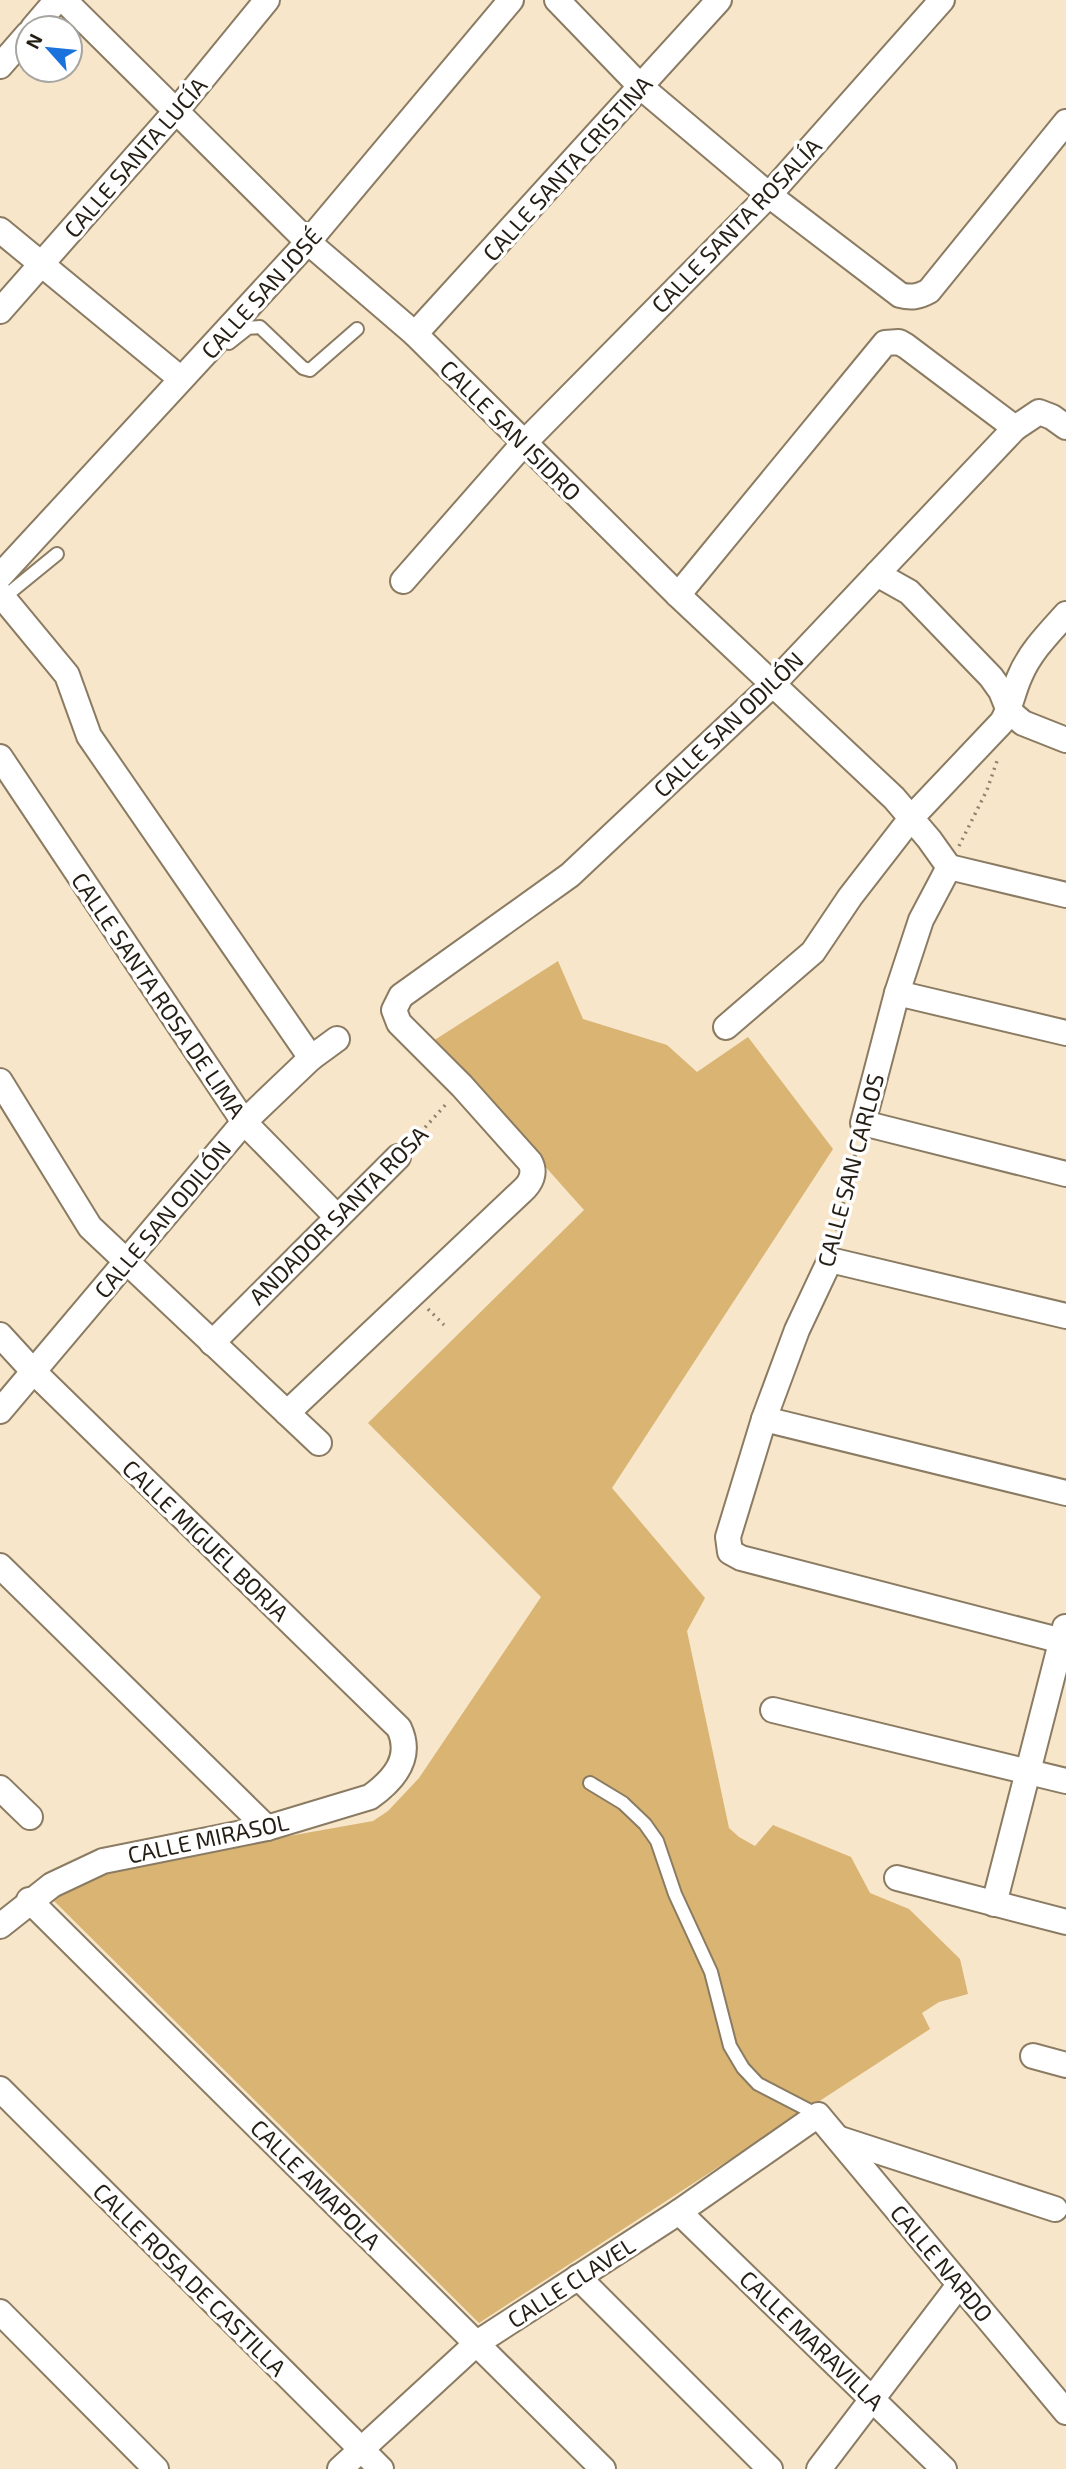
<svg xmlns="http://www.w3.org/2000/svg" width="1066" height="2469" font-family="'Exo 2',sans-serif">
  <style>
    .green { fill: #d9b473 }
    .lines { fill: none; stroke-linecap: round; stroke-linejoin: round }
    .service-casing { stroke: #8a7b62; stroke-width: 16 }
    .minor-casing { stroke: #8a7b62; stroke-width: 28 }
    .path { stroke: #8e826f; stroke-width: 3.5; stroke-dasharray: 2 5; stroke-linecap: butt }
    .service { stroke: #fff; stroke-width: 12 }
    .minor { stroke: #fff; stroke-width: 24 }
    .labels { text-anchor: middle; dominant-baseline: central; stroke-width: 7; stroke-linejoin: round; paint-order: stroke }
    .street-label { font-size: 23px; fill: #241e14; stroke: #fff }
  </style>
  <rect width="100%" height="100%" fill="#f7e6ca"/>
  <!-- green -->
  <polygon class="green" points="558,961 583,1019 667,1045 697,1072 748,1037 833,1149 612,1488 705,1598 687,1631 729,1828 739,1837 755,1846 773,1825 851,1857 870,1893 909,1909 960,1959 968,1994 939,2002 922,2013 930,2029 479,2323 50,1897 122,1866 373,1821 388,1811 419,1778 541,1597 368,1423 584,1210 433,1041"/>
  <g class="lines">
    <defs>
      <g id="service">
        <polyline points="229,343 248,328 260,327 303,368 310,370 357,329"/>
        <polyline points="3,598 57,554"/>
        <polyline points="590,1783 623,1803 645,1824 657,1841 675,1894 711,1972 730,2046 743,2068 758,2084 818,2115"/>
      </g>
      <g id="minor">
        <polyline points="64,0 308,242 415,334 678,595 894,798 929,839 949,867"/>
        <path d="M557,0L641,87L769,195L900,295C911,298 918,297 929,291L1066,122"/>
        <polyline points="33,28 57,0"/>
        <polyline points="0,66 28,34"/>
        <polyline points="0,230 181,379"/>
        <polyline points="0,311 177,110 267,0"/>
        <polyline points="415,334 719,0"/>
        <polyline points="877,574 909,592 991,677 1001,691 1009,711"/>
        <polyline points="0,576 308,242 511,0"/>
        <polyline points="403,581 524,443 769,195 942,0"/>
        <polyline points="0,594 67,675 89,736 311,1058"/>
        <polyline points="678,595 885,343 899,342 906,346 1015,428"/>
        <polyline points="1009,711 1023,723 1066,740"/>
        <polyline points="0,757 244,1122 337,1217"/>
        <polyline points="949,867 921,920 897,993 863,1123 1066,1174"/>
        <polyline points="949,867 1066,895"/>
        <polyline points="897,993 1066,1033"/>
        <path d="M726,1027L813,952L850,897L912,817L1002,722C1011,707 1013,691 1020,676C1030,652 1049,633 1066,614"/>
        <polyline points="0,1081 90,1227 319,1443"/>
        <polyline points="1066,1316 830,1260 797,1330 764,1419 728,1537 730,1552 741,1558 1066,1642"/>
        <path d="M0,1335L33,1371L399,1728C413,1758 394,1780 370,1797L267,1828L103,1861L52,1885L0,1926"/>
        <polyline points="212,1343 398,1157"/>
        <polyline points="0,1411 244,1122 311,1058 337,1039"/>
        <path d="M287,1413L522,1191C531,1183 536,1173 530,1162L462,1086L399,1023L394,1010L401,996L570,875L772,685L1015,428L1039,412L1052,417L1066,427"/>
        <polyline points="764,1419 1066,1493"/>
        <polyline points="0,1566 267,1828"/>
        <polyline points="773,1710 1066,1781"/>
        <polyline points="0,1788 30,1817"/>
        <polyline points="897,1878 1066,1922"/>
        <polyline points="29,1900 603,2469"/>
        <polyline points="994,1904 1065,1627"/>
        <polyline points="1033,2056 1066,2065"/>
        <polyline points="0,2089 381,2469"/>
        <polyline points="840,2139 1055,2209"/>
        <polyline points="679,2212 944,2469"/>
        <polyline points="578,2277 770,2469"/>
        <polyline points="0,2312 156,2469"/>
        <polyline points="340,2469 477,2343 679,2212 818,2115 1066,2412"/>
        <polyline points="819,2469 959,2285"/>
      </g>
    </defs>
    <!-- service casing -->
    <use href="#service" class="service-casing"/>
    <!-- minor casing -->
    <use href="#minor" class="minor-casing"/>
    <!-- path -->
    <g class="path">
      <polyline points="959,846 987,790 997,761"/>
      <polyline points="411,1143 448,1102"/>
      <polyline points="835,1238 858,1143"/>
      <polyline points="428,1309 444,1325"/>
    </g>
    <!-- service -->
    <use href="#service" class="service"/>
    <!-- minor -->
    <use href="#minor" class="minor"/>
  </g>
  <g class="labels">
    <!-- street labels -->
    <g class="street-label">
      <text transform="translate(135 157) rotate(-49)">CALLE SANTA LUCÍA</text>
      <text transform="translate(567 168) rotate(-48)">CALLE SANTA CRISTINA</text>
      <text transform="translate(736 225) rotate(-46)">CALLE SANTA ROSALÍA</text>
      <text transform="translate(261 293) rotate(-48)">CALLE SAN JOSÉ</text>
      <text transform="translate(511 430) rotate(45)">CALLE SAN ISIDRO</text>
      <text transform="translate(728 724) rotate(-44)">CALLE SAN ODILÓN</text>
      <text transform="translate(159 995) rotate(56)">CALLE SANTA ROSA DE LIMA</text>
      <text transform="translate(850 1170) rotate(-75)">CALLE SAN CARLOS</text>
      <text transform="translate(338 1215) rotate(-45)">ANDADOR SANTA ROSA</text>
      <text transform="translate(162 1219) rotate(-50)">CALLE SAN ODILÓN</text>
      <text transform="translate(206 1540) rotate(44)">CALLE MIGUEL BORJA</text>
      <text transform="translate(208 1838) rotate(-12)">CALLE MIRASOL</text>
      <text transform="translate(316 2184) rotate(45)">CALLE AMAPOLA</text>
      <text transform="translate(942 2263) rotate(50)">CALLE NARDO</text>
      <text transform="translate(190 2279) rotate(45)">CALLE ROSA DE CASTILLA</text>
      <text transform="translate(571 2282) rotate(-33)">CALLE CLAVEL</text>
      <text transform="translate(812 2340) rotate(44)">CALLE MARAVILLA</text>
    </g>
  </g>
  <!-- north arrow -->
  <g transform="translate(49 49) rotate(297)"><circle r="33" fill="#ffffff" stroke="#a7a5a1" stroke-width="2"/>
  <path d="M0-5L12 26L0 18L-12 26Z" fill="#1a72dc"/>
  <text y="-10" font-size="19" font-weight="bold" text-anchor="middle" fill="#241e14">N</text>
  </g>
</svg>
